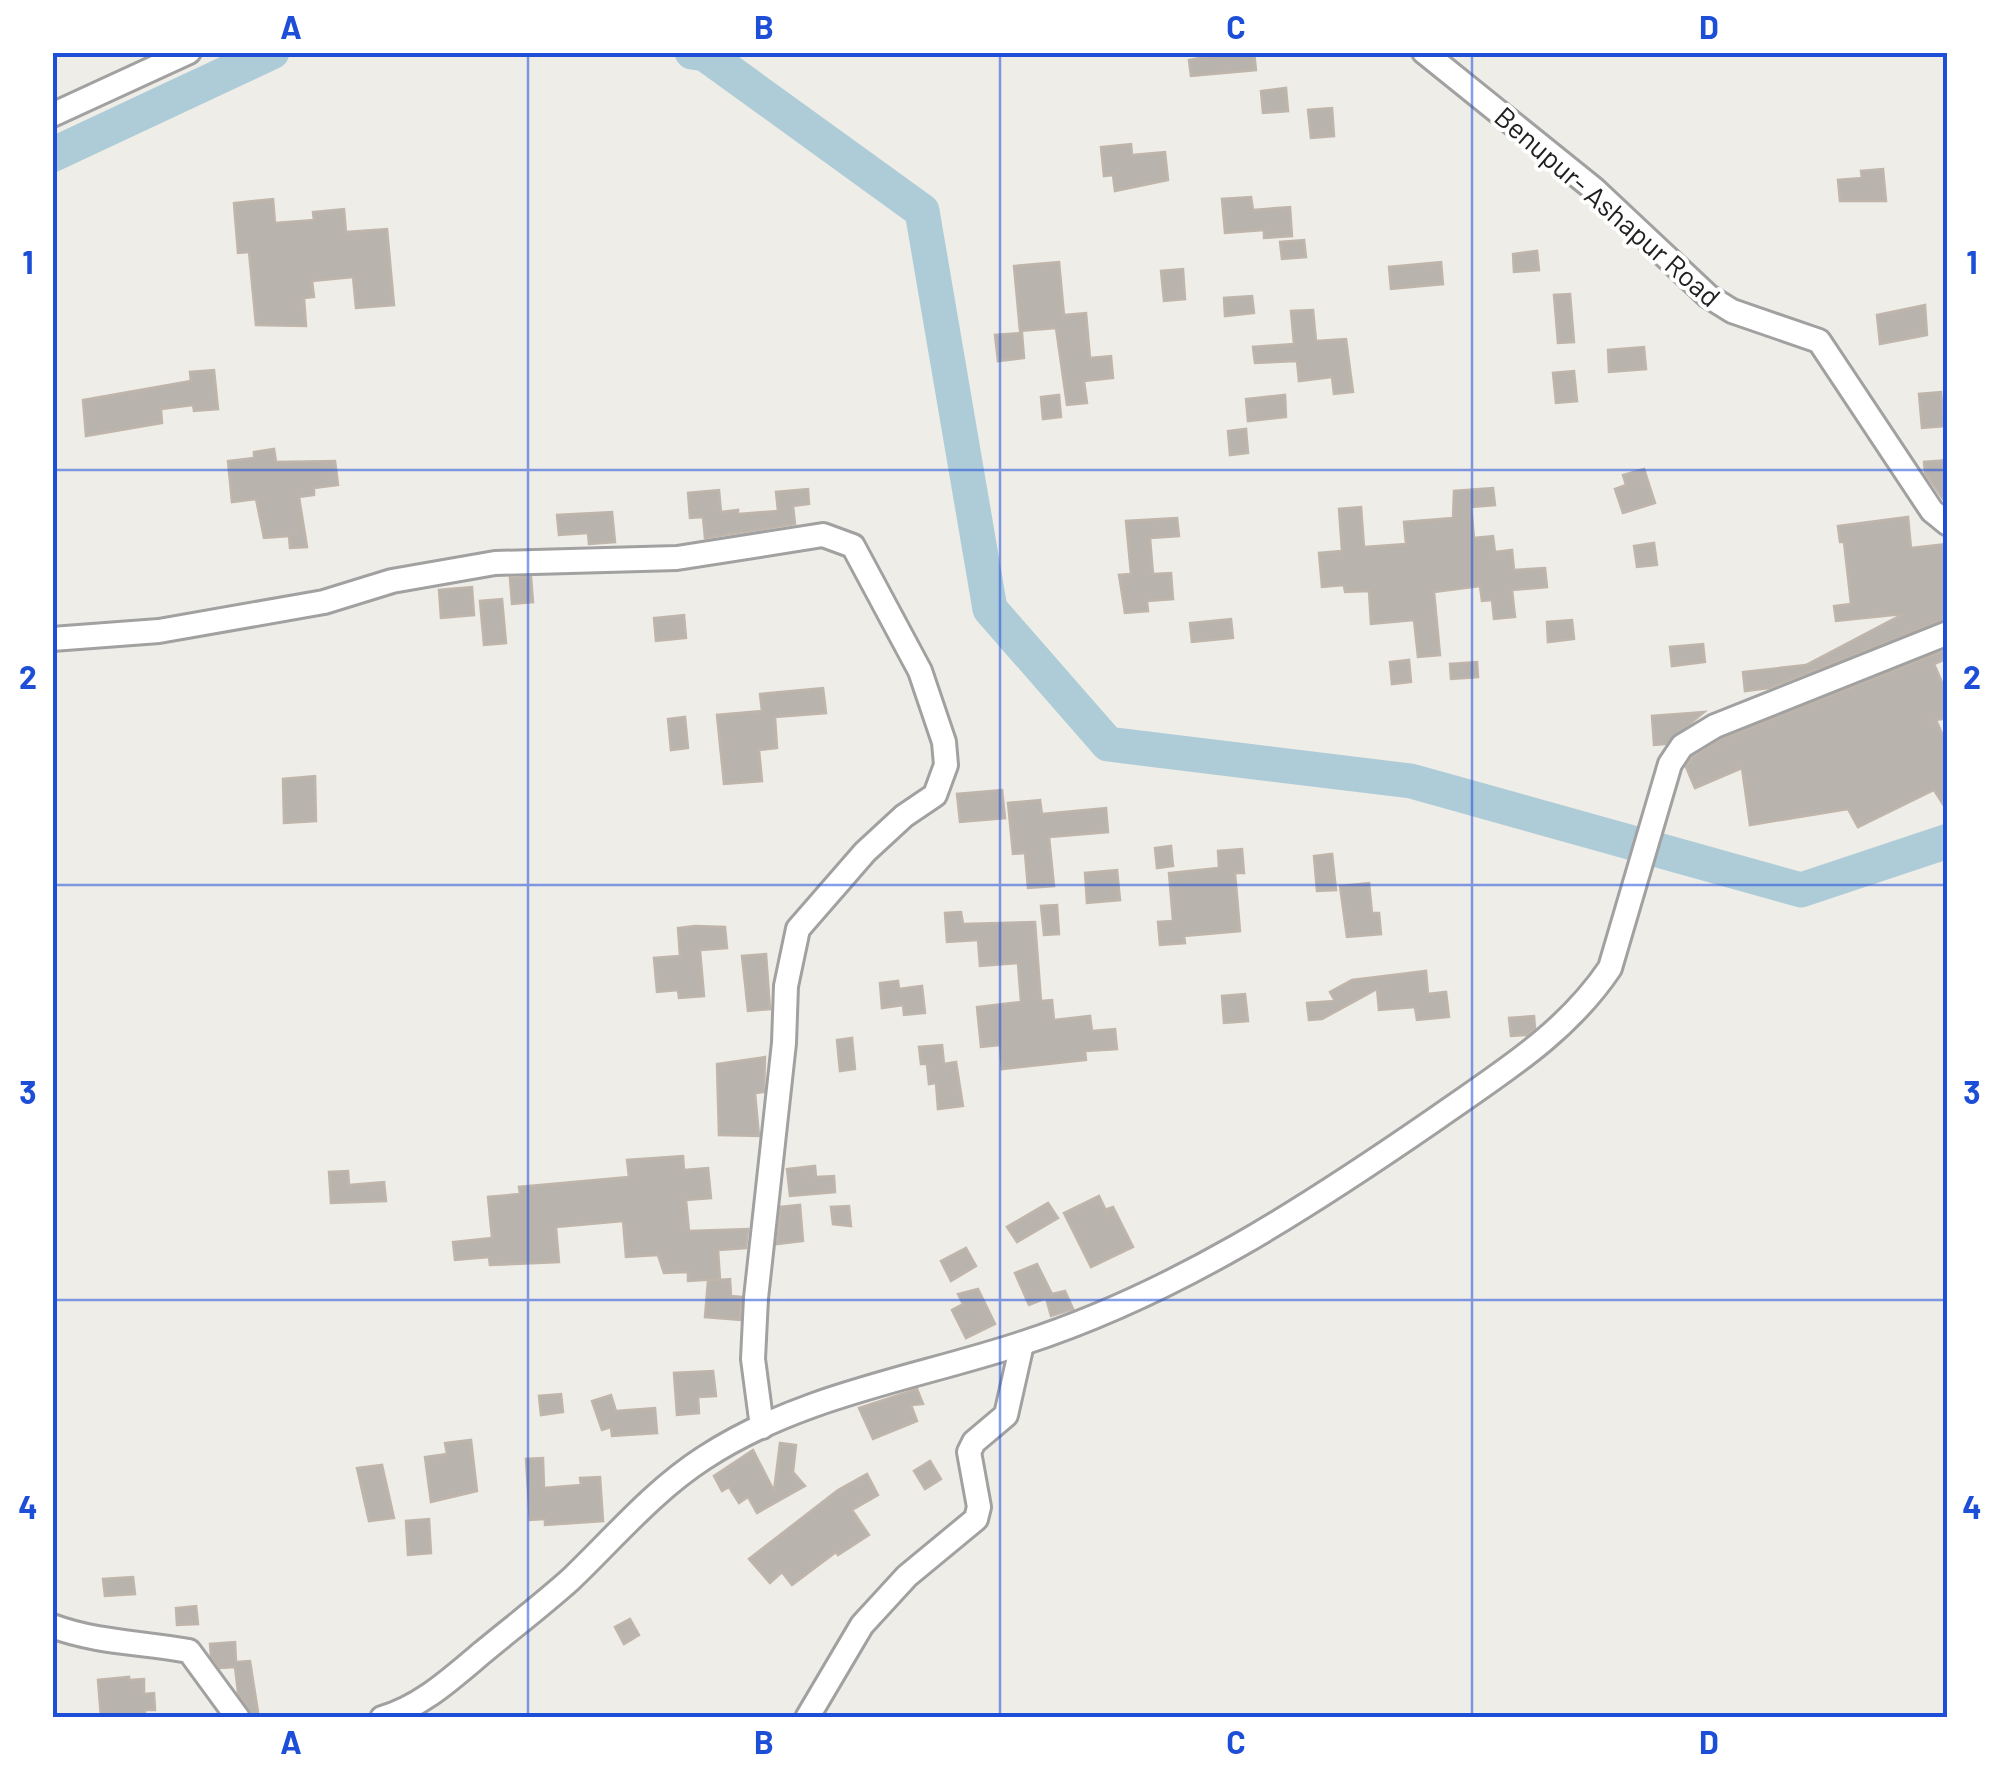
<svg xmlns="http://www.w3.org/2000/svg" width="2000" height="1770" font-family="Barlow,sans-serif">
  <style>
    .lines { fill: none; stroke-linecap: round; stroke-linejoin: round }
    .river { stroke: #adccd8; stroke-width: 35 }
    .building { fill: #b8b3ad; stroke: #bfb5ab; stroke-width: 2.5 }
    .minor-casing { stroke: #a1a1a1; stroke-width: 28 }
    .minor { stroke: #fff; stroke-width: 22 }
    .grid { fill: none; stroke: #1d4ed8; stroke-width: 2.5; stroke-opacity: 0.55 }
    .labels { text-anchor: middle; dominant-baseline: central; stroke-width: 8; stroke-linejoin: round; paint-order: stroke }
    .street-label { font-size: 28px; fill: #202020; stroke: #fff }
    .neatline { fill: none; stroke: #1d4ed8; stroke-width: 4 }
    .grid-label { font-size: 32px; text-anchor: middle; font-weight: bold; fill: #1d4ed8 }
  </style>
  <rect width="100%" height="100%" fill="#efede7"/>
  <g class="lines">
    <!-- river -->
    <g class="river">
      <polyline points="692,52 705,54 922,211 990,609 1108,744 1411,781 1801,890 1948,841"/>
      <polyline points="52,155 272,52"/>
    </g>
  </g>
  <!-- building -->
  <g class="building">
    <polygon points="1232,52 1254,52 1256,70 1191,76 1189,60"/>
    <polygon points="1286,88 1288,111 1263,113 1261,91"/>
    <polygon points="1332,108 1334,136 1311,138 1308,110"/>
    <polygon points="1131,144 1132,155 1165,152 1168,180 1115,191 1113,175 1104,176 1101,147"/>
    <polygon points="1883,169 1886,201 1840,201 1838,180 1862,178 1861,171"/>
    <polygon points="1251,197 1253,210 1290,207 1292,236 1264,238 1264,230 1225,233 1222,199"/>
    <polygon points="273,199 275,223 314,220 313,212 344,209 346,232 387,229 394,305 356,308 353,277 312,281 314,297 304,298 306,326 256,325 249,252 238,253 234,203"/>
    <polygon points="1304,240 1306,257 1282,259 1280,242"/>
    <polygon points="1537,251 1539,270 1514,272 1513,254"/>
    <polygon points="1059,262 1064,315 1086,313 1090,358 1111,356 1113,378 1084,381 1087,403 1067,405 1056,328 1020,331 1014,266"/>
    <polygon points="1441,262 1443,284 1391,289 1389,267"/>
    <polygon points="1183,269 1185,299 1164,301 1161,271"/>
    <polygon points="1570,294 1574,342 1558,343 1554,295"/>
    <polygon points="1252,296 1254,313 1225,316 1224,298"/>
    <polygon points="1925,305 1927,335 1880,344 1877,315"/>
    <polygon points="1313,310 1316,341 1346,339 1353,392 1334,394 1332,377 1299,381 1297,361 1255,363 1253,347 1294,344 1291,311"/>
    <polygon points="1022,333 1024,358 998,361 995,335"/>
    <polygon points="1644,347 1646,369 1609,372 1608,350"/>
    <polygon points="214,370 218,409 194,411 193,405 161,409 162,423 86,436 83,400 191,381 190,372"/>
    <polygon points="1574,371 1577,401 1556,403 1553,373"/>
    <polygon points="1941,392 1944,426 1922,428 1919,394"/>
    <polygon points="1059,395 1061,417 1043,419 1041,397"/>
    <polygon points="1285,395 1286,417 1248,421 1246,399"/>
    <polygon points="1246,429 1248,453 1230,455 1228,431"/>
    <polygon points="274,449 276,462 335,461 338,485 314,488 314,495 299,497 307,547 290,548 289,536 264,538 256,499 232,502 228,461 254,458 254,452"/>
    <polygon points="1948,460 1948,503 1946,503 1925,473 1924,462"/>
    <polygon points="1644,469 1655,503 1623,513 1615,489 1626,485 1623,475"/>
    <polygon points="1493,488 1495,505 1471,507 1474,538 1493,536 1495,552 1512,550 1514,570 1545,568 1547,587 1512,590 1515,617 1494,619 1492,600 1482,601 1480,586 1434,592 1440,655 1418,657 1414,620 1371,624 1369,591 1345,592 1344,585 1322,587 1319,553 1342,551 1339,509 1361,507 1364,547 1406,544 1404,522 1453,518 1454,491"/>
    <polygon points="808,489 809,504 793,506 795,524 705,538 703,517 690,518 688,493 719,490 721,512 738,510 738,514 778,511 776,492"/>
    <polygon points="612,512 615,542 589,544 588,533 559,535 557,515"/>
    <polygon points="1908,517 1911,548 1948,544 1948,618 1769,688 1745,691 1743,672 1806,665 1903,614 1836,621 1834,606 1851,604 1844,542 1840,542 1838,526"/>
    <polygon points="1177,518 1179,536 1150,538 1153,574 1171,573 1173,599 1147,601 1148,611 1125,613 1119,575 1131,574 1126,521"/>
    <polygon points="1654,543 1657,565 1637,567 1634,546"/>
    <polygon points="531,577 533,602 512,604 510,578"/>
    <polygon points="472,587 474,615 441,618 439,590"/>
    <polygon points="502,599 506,643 484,645 480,601"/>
    <polygon points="684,615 686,638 656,641 654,618"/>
    <polygon points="1231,619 1233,638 1192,642 1190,623"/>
    <polygon points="1572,620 1574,639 1548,642 1547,622"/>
    <polygon points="1703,644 1705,662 1672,666 1670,647"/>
    <polygon points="1943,651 1946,659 1934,664 1948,696 1948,718 1936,720 1948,747 1948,812 1934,790 1858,827 1848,809 1750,825 1742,768 1695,788 1686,767 1693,757 1722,739"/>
    <polygon points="1409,660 1411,682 1392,684 1390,662"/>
    <polygon points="1477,662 1478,677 1451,679 1450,664"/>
    <polygon points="823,688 826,713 775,717 777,748 759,750 762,781 724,784 717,715 762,711 760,694"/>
    <polygon points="1704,712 1665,744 1654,745 1652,716"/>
    <polygon points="685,717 688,748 671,750 668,719"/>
    <polygon points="315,776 316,821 284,823 283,779"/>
    <polygon points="1002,790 1005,818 960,822 957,794"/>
    <polygon points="1040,800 1042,814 1106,808 1108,832 1049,837 1054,886 1028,888 1025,853 1013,854 1008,803"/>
    <polygon points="1171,846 1173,866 1157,868 1155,848"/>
    <polygon points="1242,849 1244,873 1235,873 1240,931 1184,936 1185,943 1160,945 1158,922 1173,921 1169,873 1219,868 1218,851"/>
    <polygon points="1332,854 1336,890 1317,891 1314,856"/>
    <polygon points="1117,870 1120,900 1087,903 1085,873"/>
    <polygon points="1369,883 1372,913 1379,913 1381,934 1347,937 1340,886"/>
    <polygon points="1057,905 1059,934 1044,935 1041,906"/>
    <polygon points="961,912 963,924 1035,922 1041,1001 1052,1000 1054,1020 1090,1016 1092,1031 1115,1029 1117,1049 1085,1051 1086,1060 1002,1069 1000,1045 981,1047 977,1007 1021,1002 1018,963 980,966 978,940 947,942 945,913"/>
    <polygon points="695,926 725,927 727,948 700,950 704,996 679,998 678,990 657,992 654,958 680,956 678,928"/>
    <polygon points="766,954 770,1009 748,1011 742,956"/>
    <polygon points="1426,971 1428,994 1446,992 1449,1017 1417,1020 1415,1007 1379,1010 1377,989 1322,1019 1309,1020 1307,1003 1335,1001 1330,992 1352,980"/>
    <polygon points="898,981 899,989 922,986 925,1013 904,1015 903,1005 882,1008 880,983"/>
    <polygon points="1245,994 1248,1021 1224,1023 1222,996"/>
    <polygon points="1534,1016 1535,1028 1527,1035 1511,1036 1509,1018"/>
    <polygon points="852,1038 855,1069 840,1071 837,1040"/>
    <polygon points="942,1045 944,1064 956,1062 963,1106 938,1109 936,1083 929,1084 927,1064 921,1064 919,1047"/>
    <polygon points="765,1057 764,1092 755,1093 759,1136 719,1135 717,1064"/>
    <polygon points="683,1156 684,1170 708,1168 711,1198 686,1200 689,1231 748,1229 746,1248 718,1250 720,1279 688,1281 688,1272 664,1273 658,1255 626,1257 623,1221 556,1227 559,1262 490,1265 489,1257 455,1260 453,1242 492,1238 488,1197 520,1194 519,1187 629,1177 627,1160"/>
    <polygon points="815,1166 816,1177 834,1176 835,1192 790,1196 787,1169"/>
    <polygon points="348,1171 349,1185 384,1182 386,1201 331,1203 329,1172"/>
    <polygon points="1099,1196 1108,1215 1107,1209 1113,1207 1133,1247 1091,1267 1064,1213"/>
    <polygon points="1048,1203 1058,1218 1017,1242 1007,1227"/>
    <polygon points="800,1205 803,1241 777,1244 781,1207"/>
    <polygon points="849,1206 851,1226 833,1224 831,1207"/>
    <polygon points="966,1248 976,1266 951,1281 941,1261"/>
    <polygon points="1037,1264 1052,1294 1065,1291 1073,1309 1051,1316 1046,1298 1029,1305 1015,1273"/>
    <polygon points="730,1279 731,1296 741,1297 740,1320 705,1317 708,1281"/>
    <polygon points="978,1289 995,1324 966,1338 952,1310 963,1304 958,1294"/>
    <polygon points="713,1371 716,1396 698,1397 699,1413 677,1415 674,1373"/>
    <polygon points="917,1389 923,1404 911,1405 917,1421 873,1439 859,1408"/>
    <polygon points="561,1394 563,1412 541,1415 539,1396"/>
    <polygon points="611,1395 616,1411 655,1408 657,1433 612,1436 611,1427 602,1430 592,1401"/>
    <polygon points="471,1440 477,1491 431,1502 425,1457 447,1454 445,1443"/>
    <polygon points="780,1443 796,1445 793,1472 805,1486 757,1513 748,1497 739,1503 729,1487 722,1491 714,1476 753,1450 774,1491"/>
    <polygon points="543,1458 544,1488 581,1485 580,1478 600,1477 603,1521 545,1525 545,1519 530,1520 526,1459"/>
    <polygon points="930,1461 941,1479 925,1489 914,1471"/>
    <polygon points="382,1465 394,1518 369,1521 357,1468"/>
    <polygon points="867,1474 878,1495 852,1510 869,1535 838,1555 836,1552 792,1585 782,1572 770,1583 749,1559 838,1490"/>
    <polygon points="429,1519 431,1553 408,1555 406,1521"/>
    <polygon points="133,1577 135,1594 105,1596 103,1579"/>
    <polygon points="196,1606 198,1624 177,1625 176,1608"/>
    <polygon points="630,1619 639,1635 624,1644 615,1627"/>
    <polygon points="235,1642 236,1662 250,1661 258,1712 254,1718 238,1692 235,1667 220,1668 211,1656 210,1644"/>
    <polygon points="129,1677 129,1680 144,1679 144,1694 154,1693 155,1710 145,1710 145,1718 101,1718 98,1680"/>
  </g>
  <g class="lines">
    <defs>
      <g id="minor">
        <polyline points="1424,52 1594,189 1708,296 1732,311 1819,341 1932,511 1948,524"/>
        <polyline points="52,115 189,52"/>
        <polyline points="52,639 159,631 324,602 392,581 495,563 677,558 823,535 853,546 920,671 944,742 946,765 935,795 904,816 865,852 798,929 786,986 784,1043 756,1298 753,1359 762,1427"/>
        <path d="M52,1626C98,1643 141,1642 189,1651L238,1718"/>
        <path d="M382,1718C421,1707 452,1678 483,1652C512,1628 542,1605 570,1580C614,1538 653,1491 704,1458C800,1395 917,1378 1023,1343C1174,1294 1305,1209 1434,1120C1499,1074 1565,1035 1610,968L1670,764L1682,746L1715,726L1948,633"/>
        <polyline points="807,1718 862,1625 907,1576 976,1519 979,1507 969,1452 974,1442 1006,1415 1022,1344"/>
      </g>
    </defs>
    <!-- minor casing -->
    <use href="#minor" class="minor-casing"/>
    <!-- minor -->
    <use href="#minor" class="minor"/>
  </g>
  <!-- grid -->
  <path class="grid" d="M528,52V1718M1000,52V1718M1472,52V1718M52,470H1948M52,885H1948M52,1300H1948"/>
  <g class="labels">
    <!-- street labels -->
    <g class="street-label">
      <text transform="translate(1608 206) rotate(41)">Benupur- Ashapur Road</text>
    </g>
  </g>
  <!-- border -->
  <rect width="2000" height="1770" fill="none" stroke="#ffffff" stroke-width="110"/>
  <rect x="55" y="55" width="1890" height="1660" class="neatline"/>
  <g class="grid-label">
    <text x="291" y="39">A</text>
    <text x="764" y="39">B</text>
    <text x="1236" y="39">C</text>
    <text x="1709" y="39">D</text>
    <text x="28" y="274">1</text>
    <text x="1972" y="274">1</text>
    <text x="28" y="689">2</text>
    <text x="1972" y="689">2</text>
    <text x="28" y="1104">3</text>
    <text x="1972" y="1104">3</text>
    <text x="28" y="1519">4</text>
    <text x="1972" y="1519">4</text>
    <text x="291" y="1754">A</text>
    <text x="764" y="1754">B</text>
    <text x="1236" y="1754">C</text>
    <text x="1709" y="1754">D</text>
  </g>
</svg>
